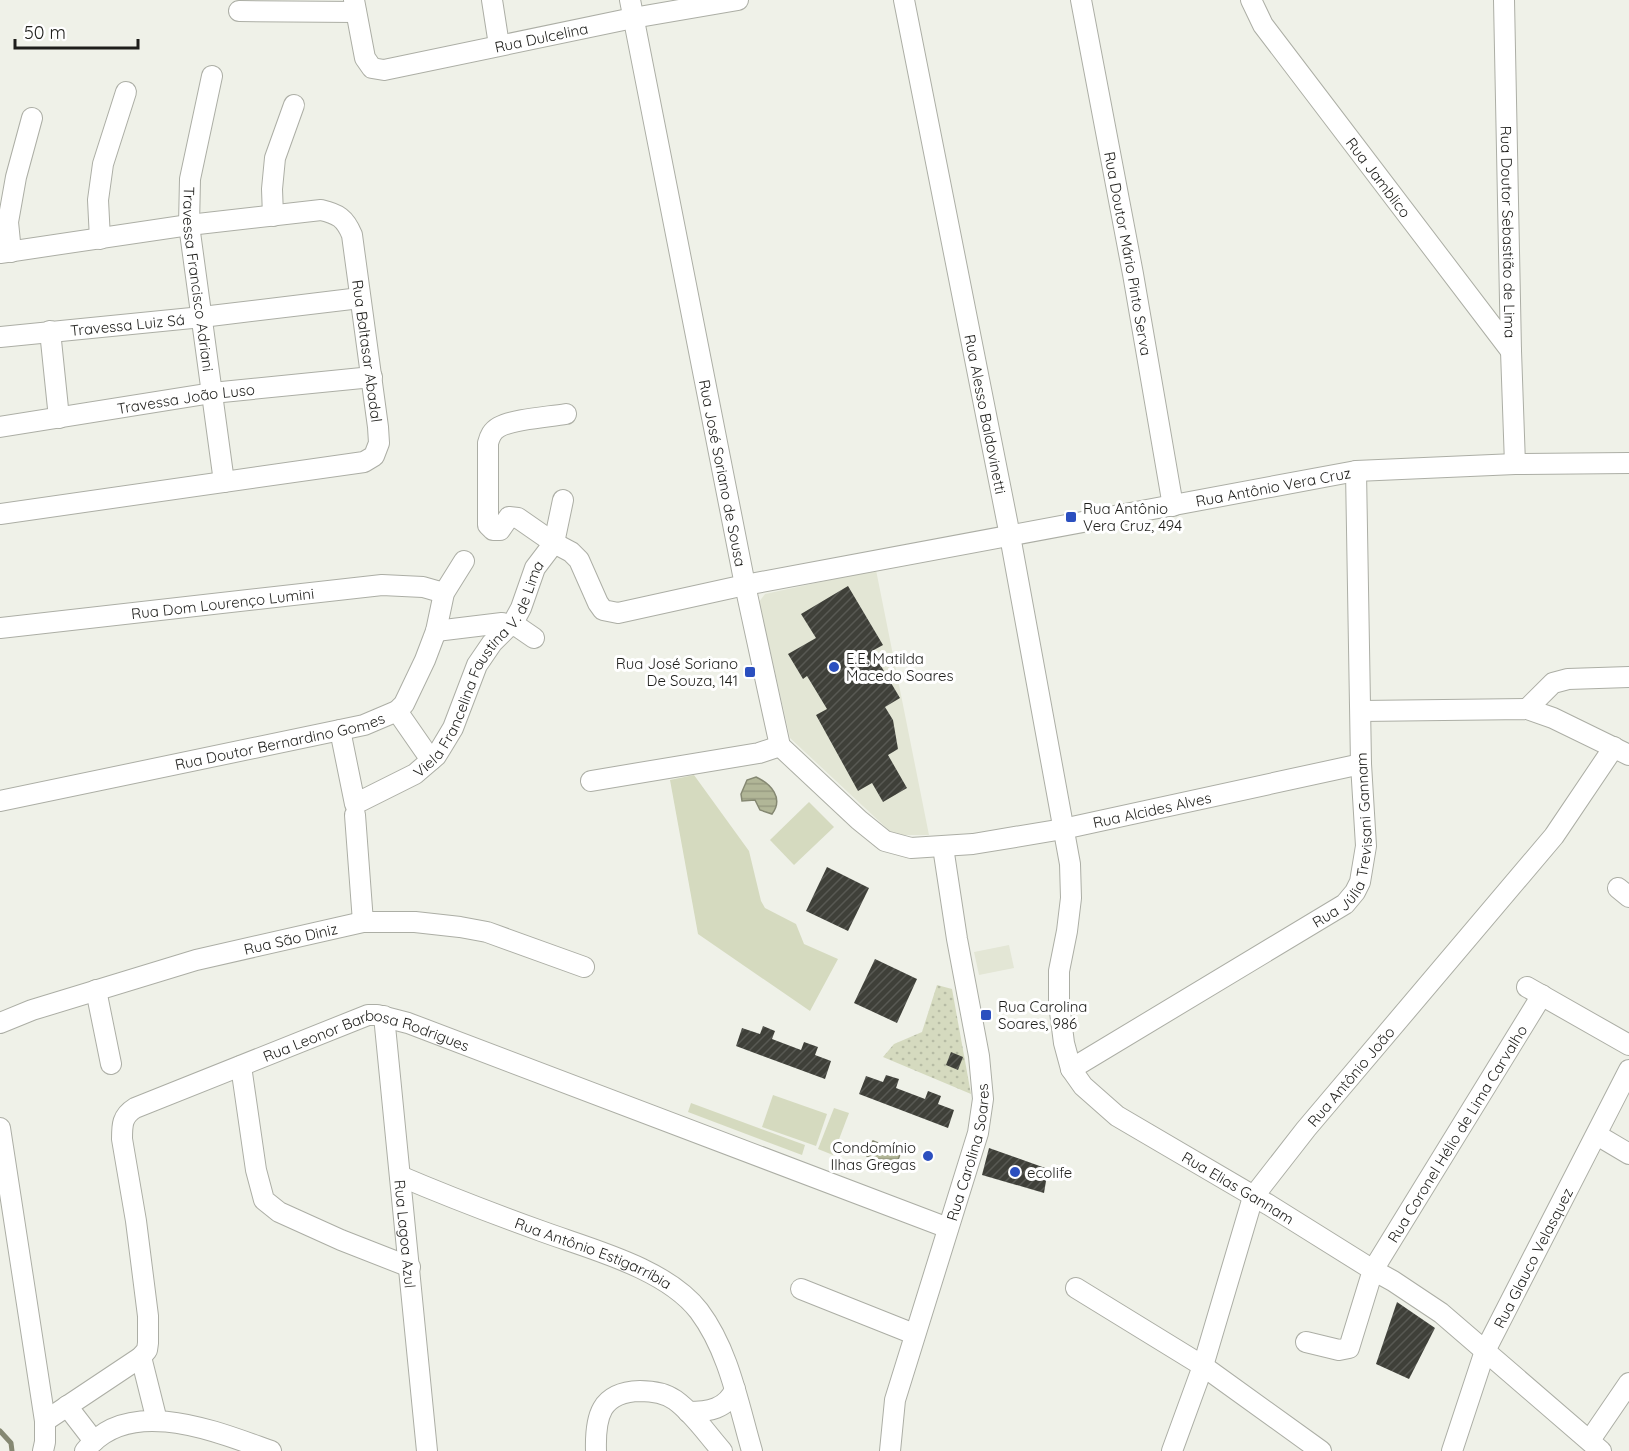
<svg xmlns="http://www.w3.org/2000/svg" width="1629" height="1451" font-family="Quicksand,sans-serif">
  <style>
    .built { fill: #e3e6d5 }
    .green { fill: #d5dabf }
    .park { fill: url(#park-dots) }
    .water { fill: url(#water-rules); stroke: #858872; stroke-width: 1.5 }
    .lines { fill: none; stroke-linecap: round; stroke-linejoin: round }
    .stream { stroke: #858872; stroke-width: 5 }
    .building { fill: url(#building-hatch) }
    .minor-casing { stroke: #acaea5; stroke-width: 22 }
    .minor { stroke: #fff; stroke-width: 20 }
    .poi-dot { fill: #2b4fbf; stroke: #fff; stroke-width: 2 }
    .labels { text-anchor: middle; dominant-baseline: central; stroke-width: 6; stroke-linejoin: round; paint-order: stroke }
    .street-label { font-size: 15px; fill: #1e1e1b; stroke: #fff }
    .poi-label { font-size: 15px; fill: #1e1e1b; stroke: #fff; text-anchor: start }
  </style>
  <defs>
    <pattern id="park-dots" width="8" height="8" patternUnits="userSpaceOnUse" patternTransform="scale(1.5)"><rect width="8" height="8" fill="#d5dabf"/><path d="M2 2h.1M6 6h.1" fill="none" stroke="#b6bba4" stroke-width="1.8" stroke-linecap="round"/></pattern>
    <pattern id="water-rules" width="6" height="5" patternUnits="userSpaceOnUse" patternTransform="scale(1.5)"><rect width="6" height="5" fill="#b1b697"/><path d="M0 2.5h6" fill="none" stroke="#989c82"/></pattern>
    <pattern id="building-hatch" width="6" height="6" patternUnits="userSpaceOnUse" patternTransform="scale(1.5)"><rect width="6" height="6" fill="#3f4039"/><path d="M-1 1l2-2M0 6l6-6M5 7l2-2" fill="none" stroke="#585953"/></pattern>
  </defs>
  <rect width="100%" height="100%" fill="#eff1e8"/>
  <!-- built -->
  <g class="built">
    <polygon points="876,570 929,835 894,835 790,738 759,602 765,594"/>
    <polygon points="1009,945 1014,968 979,975 974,952"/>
  </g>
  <!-- green -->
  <g class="green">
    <polygon points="694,775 749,851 761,901 765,908 796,924 804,944 838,959 810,1011 698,934 670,780"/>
    <polygon points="809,802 834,827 794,865 770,840"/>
    <polygon points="773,1095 827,1114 816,1146 762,1127"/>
    <polygon points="691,1103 805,1145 802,1155 688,1112"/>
    <polygon points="834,1108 849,1113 833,1155 818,1149"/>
  </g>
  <!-- park -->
  <polygon class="park" points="937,985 952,989 971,1094 883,1057 894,1044 922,1032"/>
  <!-- water -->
  <g class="water">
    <path d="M756,777C771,784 784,798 772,814L760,810L755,800L742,801L741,794L747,780Z"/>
    <polygon points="873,1141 901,1152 895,1167 867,1156"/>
  </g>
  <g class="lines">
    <!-- stream -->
    <polyline class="stream" points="0,1431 11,1443 12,1451"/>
  </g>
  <!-- building -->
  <g class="building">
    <polygon points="848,586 883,645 872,651 900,698 885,707 893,720 898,749 888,755 907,788 883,802 872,783 858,791 816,715 827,709 807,676 803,679 788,654 816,638 801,614"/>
    <polygon points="827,867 869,888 848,931 806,911"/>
    <polygon points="875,959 917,979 897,1023 854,1003"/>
    <polygon points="763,1026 775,1031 772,1039 801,1050 804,1042 818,1047 815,1055 831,1061 825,1079 736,1046 742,1028 760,1034"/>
    <polygon points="951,1052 963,1057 958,1070 946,1065"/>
    <polygon points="886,1075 899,1079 896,1088 925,1099 928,1091 941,1096 938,1104 954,1110 948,1128 859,1094 866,1076 883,1082"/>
    <polygon points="989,1148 1048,1169 1044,1193 982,1175"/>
    <polygon points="1397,1302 1435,1328 1409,1379 1376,1364"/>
  </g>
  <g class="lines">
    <defs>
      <g id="minor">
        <path id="s1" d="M354,0L365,58L372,68L384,70L633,18L738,0"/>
        <polyline points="492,0 499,45"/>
        <path id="s2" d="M630,0L745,585L780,746L859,820L885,841L911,848L973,844L1063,829L1361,764"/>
        <path id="s3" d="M904,0L1010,536L1070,864L1071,898L1067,931L1059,971V1004L1064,1043L1071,1069L1083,1086L1117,1116L1269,1205L1373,1270L1393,1281L1441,1313L1601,1451"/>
        <path id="s4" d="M1081,0L1133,274L1173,506"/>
        <path id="s5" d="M1251,0L1263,25L1511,351"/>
        <path id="s6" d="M1504,0L1511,351L1515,464"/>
        <polyline points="239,11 356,12"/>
        <path id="s7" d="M212,76L190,179L189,225L224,482"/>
        <polyline points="273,216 272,189 275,158 294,105"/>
        <polyline points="100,239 98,200 103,164 126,92"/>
        <polyline points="11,252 8,222 16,177 32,118"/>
        <path id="s8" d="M0,253L189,225L321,210C338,214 345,218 352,235L378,427L379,443L374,456L364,462L0,514"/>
        <polyline points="50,331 59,418"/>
        <path id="s9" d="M0,337L202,317L360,298"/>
        <path id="s10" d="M566,414C548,417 513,419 499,427C492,431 490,436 488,443V525L493,530H500L509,517L518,518L554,543L571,552L579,560L598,603L603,610L618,613L745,585L1356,471L1515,464L1629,463"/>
        <path id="s11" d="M0,427L212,393L372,377"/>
        <path id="s12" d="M0,628L382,585L423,587L444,593"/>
        <polyline points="436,631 502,623 518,627 534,638"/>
        <polyline points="1527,709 1553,683 1568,679 1629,677"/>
        <polyline points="397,711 431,760"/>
        <polyline points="1361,711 1527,709 1553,718 1629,755"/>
        <path id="s13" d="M340,730L355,804L415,774L436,756L441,748L453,728L477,665L492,643L514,621L521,608L535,568L554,543L563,500"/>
        <polyline points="591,781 759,753 780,746"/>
        <path id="s14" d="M0,801L364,725L397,711L404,704L425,660L436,631L444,593L464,561"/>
        <polyline points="355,815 363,922"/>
        <polyline points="1618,888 1629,897"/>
        <polyline points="1527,987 1629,1045"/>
        <polyline points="96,990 111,1064"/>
        <path id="s15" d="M384,1016L427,1451"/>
        <path id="s16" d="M0,1023L32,1010L196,960L363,922H415L460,927L487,932L584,967"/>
        <polyline points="241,1066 256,1170 264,1200 279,1212 341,1240 410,1267"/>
        <path id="s17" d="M1071,1069L1345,904L1355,892L1360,882L1366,846L1361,764L1356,471"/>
        <polyline points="0,1128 45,1421 45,1442 43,1451"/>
        <polyline points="1597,1135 1629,1154"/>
        <path id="s18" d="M400,1176C447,1196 494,1214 541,1231C590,1249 666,1268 699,1311C729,1351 738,1403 752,1451"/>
        <polyline points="1076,1288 1203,1366 1321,1451"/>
        <polyline points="801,1289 914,1334"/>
        <path id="s19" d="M1306,1342L1339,1350L1349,1348L1373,1270L1542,995"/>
        <polyline points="141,1357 157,1421"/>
        <polyline points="67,1406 94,1441"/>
        <path d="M688,1412C708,1412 727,1409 735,1389"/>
        <path id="s20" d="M45,1421L141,1357L147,1350L148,1343V1316L136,1221L122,1139C122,1125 122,1116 135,1108L368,1015H377L408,1023L948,1228"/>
        <polyline points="1590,1440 1629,1383"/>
        <path d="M85,1451C128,1394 217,1432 271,1451"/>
        <path d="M596,1451C595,1417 600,1392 640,1391C652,1391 665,1393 675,1400C693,1413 707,1434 722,1451"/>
        <path id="s21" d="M890,1451L895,1400L978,1133L983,1099L979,1056L957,939L943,847"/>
        <path id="s22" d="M1172,1451L1203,1366L1253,1197L1306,1129L1554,836L1614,747"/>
        <path id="s23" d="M1452,1451L1485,1351L1629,1070"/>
      </g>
    </defs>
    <!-- minor casing -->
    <use href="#minor" class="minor-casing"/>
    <!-- minor -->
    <use href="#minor" class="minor"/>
  </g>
  <!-- markers -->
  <g class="poi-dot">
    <rect x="1065" y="511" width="12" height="12" rx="3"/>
    <circle cx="834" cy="667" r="6"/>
    <rect x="744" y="666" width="12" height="12" rx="3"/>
    <rect x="980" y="1009" width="12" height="12" rx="3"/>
    <circle cx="928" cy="1156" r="6"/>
    <circle cx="1015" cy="1172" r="6"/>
  </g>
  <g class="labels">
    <!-- street labels -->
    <g class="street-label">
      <text stroke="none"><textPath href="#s1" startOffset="244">Rua Dulcelina</textPath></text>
      <text stroke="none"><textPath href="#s5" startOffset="219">Rua Jamblico</textPath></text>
      <text stroke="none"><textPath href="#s6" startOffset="232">Rua Doutor Sebastião de Lima</textPath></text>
      <text stroke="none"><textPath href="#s4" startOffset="258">Rua Doutor Mário Pinto Serva</textPath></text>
      <text stroke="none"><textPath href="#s7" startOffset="206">Travessa Francisco Adriani</textPath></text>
      <text stroke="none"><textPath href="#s9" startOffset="128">Travessa Luiz Sá</textPath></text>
      <text stroke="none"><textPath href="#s8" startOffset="483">Rua Baltasar Abadal</textPath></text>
      <text stroke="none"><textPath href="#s11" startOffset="188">Travessa João Luso</textPath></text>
      <text stroke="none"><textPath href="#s3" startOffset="422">Rua Alesso Baldovinetti</textPath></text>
      <text stroke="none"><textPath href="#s2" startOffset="482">Rua José Soriano de Sousa</textPath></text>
      <text stroke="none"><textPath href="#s10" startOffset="1022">Rua Antônio Vera Cruz</textPath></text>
      <text stroke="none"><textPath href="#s12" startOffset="224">Rua Dom Lourenço Lumini</textPath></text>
      <text stroke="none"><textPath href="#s13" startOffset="268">Viela Francelina Faustina V. de Lima</textPath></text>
      <text stroke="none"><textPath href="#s14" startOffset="286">Rua Doutor Bernardino Gomes</textPath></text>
      <text stroke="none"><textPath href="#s2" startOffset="1174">Rua Alcides Alves</textPath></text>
      <text stroke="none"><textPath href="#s17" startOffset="380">Rua Júlia Trevisani Gannam</textPath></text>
      <text stroke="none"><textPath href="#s16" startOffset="303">Rua São Diniz</textPath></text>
      <text stroke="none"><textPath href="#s20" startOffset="621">Rua Leonor Barbosa Rodrigues</textPath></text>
      <text stroke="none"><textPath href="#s22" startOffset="422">Rua Antônio João</textPath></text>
      <text stroke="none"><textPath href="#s19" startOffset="286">Rua Coronel Hélio de Lima Carvalho</textPath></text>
      <text stroke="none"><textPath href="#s21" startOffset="310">Rua Carolina Soares</textPath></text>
      <text stroke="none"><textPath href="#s3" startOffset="1294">Rua Elias Gannam</textPath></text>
      <text stroke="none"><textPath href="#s15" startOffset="219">Rua Lagoa Azul</textPath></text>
      <text stroke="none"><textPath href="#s18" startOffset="208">Rua Antônio Estigarríbia</textPath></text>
      <text stroke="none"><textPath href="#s23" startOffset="210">Rua Glauco Velasquez</textPath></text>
    </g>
    <!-- poi labels -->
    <g class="poi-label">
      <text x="1083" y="508">Rua Antônio<tspan x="1083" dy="17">Vera Cruz, 494</tspan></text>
      <text x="846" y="658">E.E. Matilda<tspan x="846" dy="17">Macedo Soares</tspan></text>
      <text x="738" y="663" text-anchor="end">Rua José Soriano<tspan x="738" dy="17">De Souza, 141</tspan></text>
      <text x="998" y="1006">Rua Carolina<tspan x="998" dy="17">Soares, 986</tspan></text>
      <text x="916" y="1147" text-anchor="end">Condomínio<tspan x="916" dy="17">Ilhas Gregas</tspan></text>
      <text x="1027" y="1172">ecolife</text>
    </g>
  </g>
  <!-- scale -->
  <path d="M15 39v9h123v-9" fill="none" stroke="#1e1e1b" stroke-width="3"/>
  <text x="24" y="39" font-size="18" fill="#1e1e1b" stroke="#ffffff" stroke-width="4.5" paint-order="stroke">50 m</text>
</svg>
